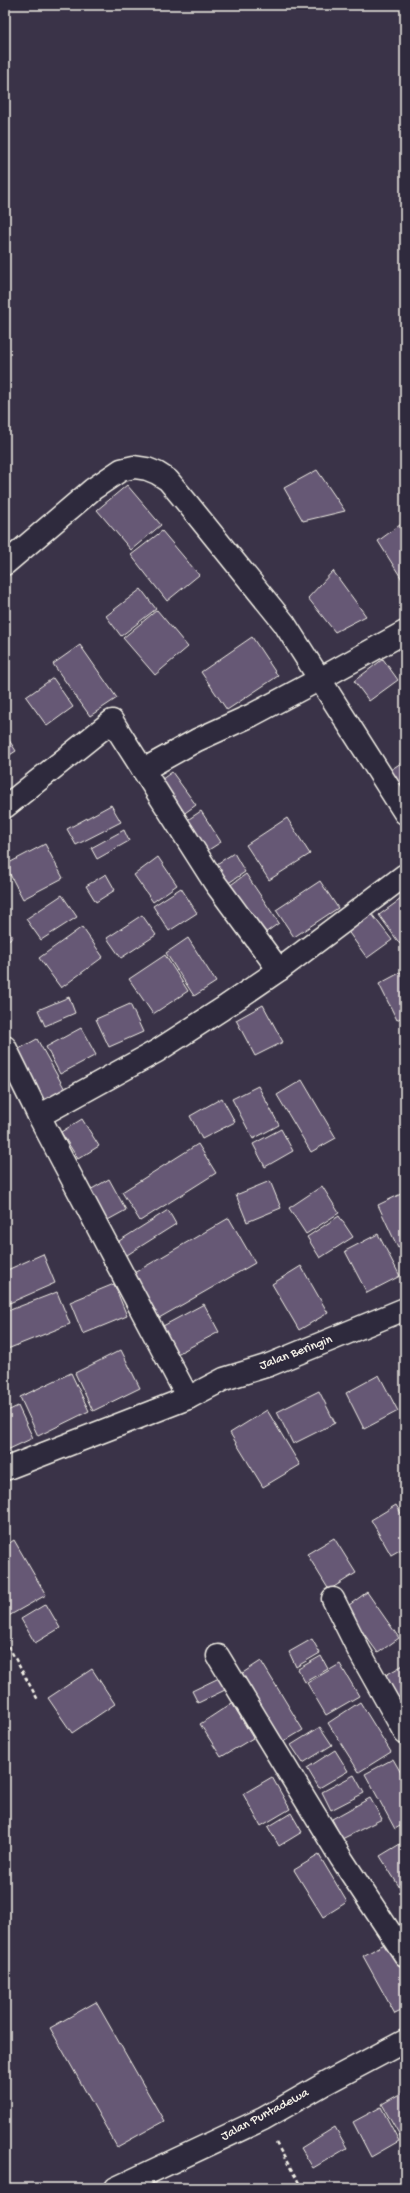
<svg xmlns="http://www.w3.org/2000/svg" width="410" height="2193" font-family="'Gochi Hand',sans-serif">
  <style>
    .building { fill: #665975; stroke: #f4f1e8 }
    .lines { fill: none; stroke-linecap: round; stroke-linejoin: round }
    .minor-casing { stroke: #f4f1e8; stroke-width: 25 }
    .path { stroke: #f4f1e8; stroke-width: 2.5; stroke-dasharray: 4 3; stroke-linecap: butt }
    .minor { stroke: #2f2a3d; stroke-width: 22 }
    .labels { text-anchor: middle; dominant-baseline: central; stroke-width: 3.5; stroke-linejoin: round; paint-order: stroke }
    .street-label { font-size: 13px; fill: #f4f1e8; stroke: #2f2a3d }
  </style>
  <rect width="100%" height="100%" fill="#3a3348"/>
  <filter id="ink" filterUnits="userSpaceOnUse"><feTurbulence type="fractalNoise" baseFrequency=".025" numOctaves="2"/><feDisplacementMap in="SourceGraphic" scale="8" xChannelSelector="R" yChannelSelector="G"/><feConvolveMatrix kernelMatrix="1 2 1 2 8 2 1 2 1" color-interpolation-filters="sRGB"/></filter>
  <g filter="url(#ink)">
    <!-- building -->
    <g class="building">
      <polygon points="317,470 345,511 303,521 284,488"/>
      <polygon points="127,485 161,525 131,550 97,510"/>
      <polygon points="404,522 405,524 405,584 378,541"/>
      <polygon points="162,531 199,575 167,601 131,555"/>
      <polygon points="333,571 366,616 335,632 308,598"/>
      <polygon points="141,589 156,609 121,636 106,616"/>
      <polygon points="157,610 188,647 155,675 123,638"/>
      <polygon points="252,637 278,676 227,710 201,672"/>
      <polygon points="80,645 117,698 90,716 53,664"/>
      <polygon points="383,659 398,680 369,701 354,681"/>
      <polygon points="53,678 73,707 47,726 26,697"/>
      <polygon points="5,734 16,751 5,758"/>
      <polygon points="401,763 405,768 405,800 386,773"/>
      <polygon points="172,772 196,805 182,815 158,782"/>
      <polygon points="111,805 121,822 76,845 67,829"/>
      <polygon points="201,811 221,842 207,851 186,821"/>
      <polygon points="287,818 310,854 269,880 246,845"/>
      <polygon points="124,830 129,841 97,859 91,848"/>
      <polygon points="45,844 63,878 23,899 5,865"/>
      <polygon points="234,853 245,872 224,886 212,867"/>
      <polygon points="158,857 177,885 153,902 134,875"/>
      <polygon points="106,874 115,890 96,902 86,886"/>
      <polygon points="246,874 279,923 258,938 225,889"/>
      <polygon points="320,881 338,908 294,937 276,910"/>
      <polygon points="181,888 197,913 169,931 153,906"/>
      <polygon points="62,895 77,917 41,940 26,919"/>
      <polygon points="405,896 405,940 400,944 379,915"/>
      <polygon points="371,913 392,940 367,958 347,930"/>
      <polygon points="142,915 156,935 121,958 107,938"/>
      <polygon points="5,925 13,937 5,942"/>
      <polygon points="82,927 103,957 61,988 39,958"/>
      <polygon points="188,938 216,982 194,996 166,953"/>
      <polygon points="165,955 188,991 153,1014 129,979"/>
      <polygon points="405,970 405,1015 397,1020 379,984"/>
      <polygon points="69,997 75,1013 45,1026 38,1010"/>
      <polygon points="130,1004 143,1032 109,1047 96,1019"/>
      <polygon points="263,1005 283,1042 255,1056 236,1020"/>
      <polygon points="81,1028 96,1055 60,1074 46,1047"/>
      <polygon points="37,1039 67,1093 46,1104 17,1050"/>
      <polygon points="302,1080 336,1138 311,1152 277,1095"/>
      <polygon points="258,1086 279,1125 253,1139 232,1099"/>
      <polygon points="222,1098 235,1122 202,1139 190,1116"/>
      <polygon points="82,1119 99,1146 78,1159 61,1132"/>
      <polygon points="281,1129 293,1151 265,1167 253,1144"/>
      <polygon points="198,1144 216,1173 140,1221 122,1192"/>
      <polygon points="109,1179 126,1210 106,1221 90,1190"/>
      <polygon points="270,1181 281,1208 247,1222 236,1195"/>
      <polygon points="322,1186 339,1213 306,1234 289,1208"/>
      <polygon points="405,1192 405,1245 398,1248 378,1205"/>
      <polygon points="168,1210 176,1224 127,1255 119,1241"/>
      <polygon points="339,1216 353,1237 320,1258 307,1237"/>
      <polygon points="229,1218 255,1263 159,1318 134,1273"/>
      <polygon points="378,1234 400,1276 367,1293 345,1251"/>
      <polygon points="43,1254 55,1283 5,1305 5,1271"/>
      <polygon points="301,1266 328,1313 299,1330 272,1284"/>
      <polygon points="114,1284 127,1316 83,1334 70,1302"/>
      <polygon points="57,1292 70,1324 5,1350 5,1312"/>
      <polygon points="204,1304 219,1332 177,1354 163,1326"/>
      <polygon points="121,1350 140,1388 93,1411 75,1373"/>
      <polygon points="71,1373 89,1411 38,1436 20,1397"/>
      <polygon points="379,1375 398,1411 364,1429 346,1393"/>
      <polygon points="319,1391 335,1423 293,1444 277,1412"/>
      <polygon points="18,1406 33,1438 5,1451 5,1412"/>
      <polygon points="267,1410 300,1465 263,1487 230,1433"/>
      <polygon points="396,1505 405,1520 405,1547 391,1555 371,1520"/>
      <polygon points="334,1538 356,1573 329,1590 307,1554"/>
      <polygon points="14,1540 46,1595 5,1618 5,1546"/>
      <polygon points="367,1592 399,1638 378,1653 345,1608"/>
      <polygon points="46,1604 60,1628 35,1643 21,1619"/>
      <polygon points="312,1639 320,1653 296,1667 289,1652"/>
      <polygon points="321,1656 328,1669 305,1682 298,1669"/>
      <polygon points="261,1661 303,1730 283,1742 241,1674"/>
      <polygon points="340,1664 359,1696 326,1715 307,1683"/>
      <polygon points="405,1664 405,1701 395,1706 379,1679"/>
      <polygon points="92,1669 115,1704 72,1733 48,1698"/>
      <polygon points="219,1678 225,1690 198,1703 192,1691"/>
      <polygon points="360,1702 391,1752 359,1772 328,1723"/>
      <polygon points="232,1703 253,1738 221,1757 200,1724"/>
      <polygon points="320,1727 332,1745 303,1763 291,1745"/>
      <polygon points="335,1750 348,1771 319,1788 307,1768"/>
      <polygon points="393,1759 405,1780 405,1823 395,1829 365,1774"/>
      <polygon points="354,1775 364,1793 331,1810 322,1792"/>
      <polygon points="272,1777 290,1809 261,1826 243,1794"/>
      <polygon points="370,1798 382,1819 342,1839 332,1819"/>
      <polygon points="291,1813 302,1832 279,1846 268,1827"/>
      <polygon points="405,1841 405,1896 380,1856"/>
      <polygon points="319,1855 347,1902 323,1917 294,1870"/>
      <polygon points="388,1942 405,1973 405,2009 395,2014 363,1956"/>
      <polygon points="96,2002 164,2121 117,2147 50,2028"/>
      <polygon points="405,2091 405,2138 402,2139 382,2104"/>
      <polygon points="381,2107 399,2141 371,2157 353,2122"/>
      <polygon points="335,2127 347,2148 313,2168 301,2148"/>
    </g>
    <g class="lines">
      <defs>
        <g id="minor">
          <polyline points="5,564 93,489 121,470 134,467 147,469 157,473 168,480 188,504 284,623 405,813"/>
          <polyline points="143,770 197,740 252,715 318,680 405,632"/>
          <polyline points="5,807 112,721 215,883 279,970"/>
          <polyline points="5,1047 39,1116 188,1398"/>
          <polyline points="39,1116 157,1051 222,1009 279,970 405,875"/>
          <polyline points="5,1469 188,1398 224,1379 269,1365 405,1309"/>
          <polyline points="333,1599 359,1651 405,1733"/>
          <polyline points="218,1656 341,1858 405,1955"/>
          <polyline points="116,2188 263,2119 326,2083 405,2041"/>
        </g>
      </defs>
      <!-- minor casing -->
      <use href="#minor" class="minor-casing"/>
      <!-- path -->
      <g class="path">
        <polyline points="5,1640 38,1700"/>
        <polyline points="276,2143 302,2188"/>
      </g>
      <!-- minor -->
      <use href="#minor" class="minor"/>
    </g>
  </g>
  <g class="labels">
    <!-- street labels -->
    <g class="street-label">
      <text transform="translate(296 1353) rotate(-21)">Jalan Beringin</text>
      <text transform="translate(265 2115) rotate(-28)">Jalan Puntadewa</text>
    </g>
  </g>
  <!-- margin -->
  <rect width="410" height="2193" fill="none" stroke="#2f2a3d" stroke-width="20"/>
  <rect x="10" y="10" width="390" height="2173" fill="none" stroke="#f4f1e8" stroke-width="1.5" filter="url(#ink)"/>
</svg>
